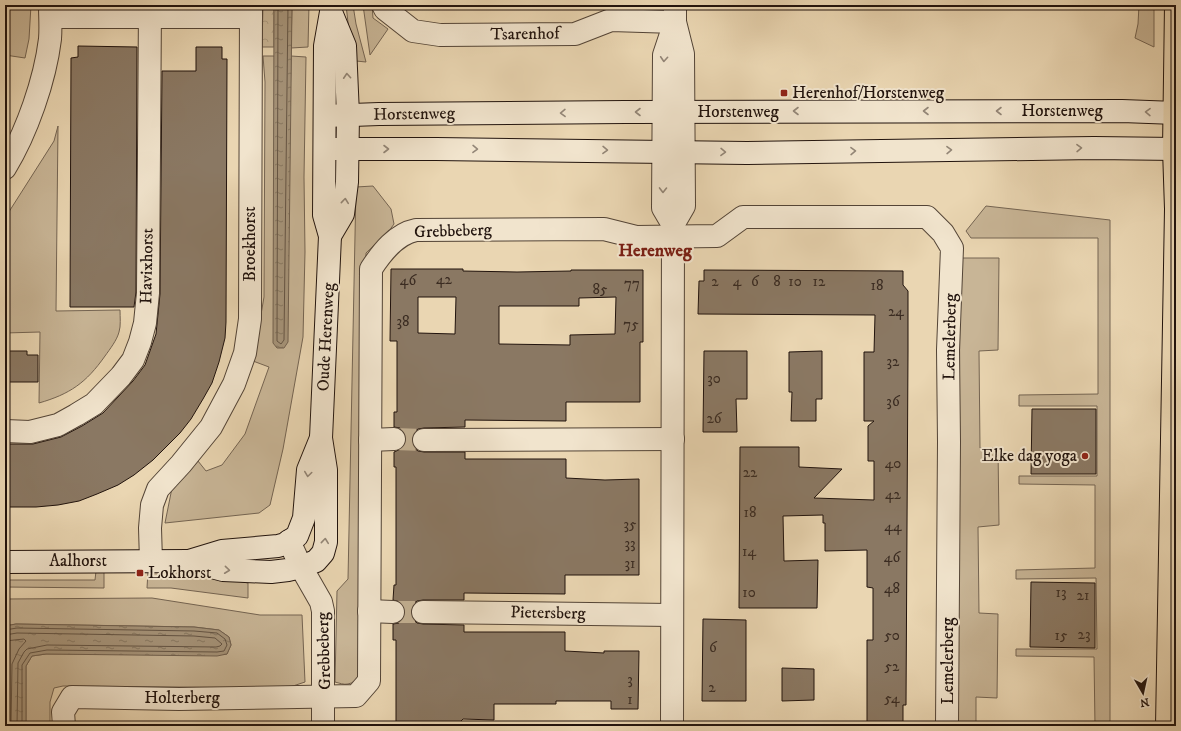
<svg xmlns="http://www.w3.org/2000/svg" width="1181" height="731" font-family="'IM FELL DW Pica',serif">
  <style>
    .grass { fill: #c8b596; stroke: #746452 }
    .forest { fill: url(#forest-crowns); stroke: #746452 }
    .water { fill: url(#water-ripples); stroke: #71604e }
    .lines { fill: none; stroke-linecap: round; stroke-linejoin: round }
    .shore { stroke: #645444; stroke-width: 1 }
    .building { fill: #8a7863; stroke: #21130d; fill-rule: evenodd }
    .street-tunnel { stroke: #c2af91; stroke-width: 22; stroke-dasharray: 22 11; stroke-linecap: butt }
    .street-casing { stroke: #534436; stroke-width: 24 }
    .secondary-casing { stroke: #21130d; stroke-width: 24 }
    .primary-casing { stroke: #21130d; stroke-width: 24 }
    .street { stroke: #f1e4cd; stroke-width: 22 }
    .secondary { stroke: #f1e4cd; stroke-width: 22 }
    .primary { stroke: #ead6b2; stroke-width: 22 }
    .oneway { stroke: #938677 }
    .poi-dot { fill: #8f2418; stroke: #f1e4cd; stroke-width: 1.5 }
    .labels { text-anchor: middle; dominant-baseline: central; stroke-width: 4; stroke-linejoin: round; paint-order: stroke }
    .number-label { font-size: 15px; fill: #3b2c22 }
    .street-label { font-size: 17px; fill: #21130d; stroke: #f1e4cd }
    .poi-label { font-size: 17px; fill: #21130d; stroke: #f1e4cd; text-anchor: start }
    .neighbourhood-label { font-size: 18px; font-weight: bold; fill: #7a1f14; stroke: #f1e4cd }
  </style>
  <defs>
    <pattern id="forest-crowns" width="20" height="18" patternUnits="userSpaceOnUse"><rect width="20" height="18" fill="#c8b596"/><path d="M2 6a3 3 0 1 1 6 0M12 15a3 3 0 1 1 6 0" fill="none" stroke="#ac9b80"/></pattern>
    <pattern id="water-ripples" width="26" height="14" patternUnits="userSpaceOnUse"><rect width="26" height="14" fill="#a6947a"/><path d="M2 4q2-2 4 0t4 0M15 11q2-2 4 0t4 0" fill="none" stroke="#877862"/></pattern>
  </defs>
  <rect width="100%" height="100%" fill="#ead6b2"/>
  <filter id="stains"><feTurbulence type="fractalNoise" baseFrequency=".005" numOctaves="4"/><feColorMatrix values="0 0 0 0 .2 0 0 0 0 .09 0 0 0 0 .02 0 0 0 .5 -.17"/></filter>
  <radialGradient id="worn" r=".72"><stop offset=".6" stop-color="#630" stop-opacity="0"/><stop offset="1" stop-color="#630" stop-opacity=".3"/></radialGradient>
  <!-- grass -->
  <g class="grass">
    <polygon points="5,5 31,5 29,39 25,58 5,55"/>
    <polygon points="292,5 309,5 308,47 291,48"/>
    <polygon points="346,5 353,5 356,24 366,62 356,61 349,31"/>
    <polygon points="363,5 372,5 373,18 388,29 370,55"/>
    <polygon points="1139,5 1154,5 1154,47 1135,38 1138,24"/>
    <polygon points="263,56 274,56 290,106 291,56 306,57 304,177 305,252 303,337 283,449 270,505 259,513 165,523 172,488 198,461 206,471 222,465 245,434 269,367 253,361 264,297 265,82"/>
    <path d="M58,126L56,311L120,310C120,317 121,326 119,332C117,340 110,349 105,356C86,383 70,394 39,403L40,332L5,333V218L54,141Z"/>
    <path d="M373,186L391,209L394,224L389,231L366,253L364,630C363,645 368,680 348,684C344,685 339,683 335,682L337,591L348,579L356,187Z"/>
    <polygon points="986,206 1110,220 1110,726 1095,726 1094,657 1016,656 1016,649 1097,649 1096,578 1016,579 1016,570 1095,568 1095,485 1019,484 1019,476 1097,476 1097,406 1019,406 1019,395 1098,394 1098,238 971,238 966,231"/>
    <polygon points="960,258 999,258 998,350 979,351 980,448 998,448 999,525 978,527 979,613 998,614 997,698 976,697 976,726 958,726"/>
    <polygon points="96,571 104,571 104,588 5,587 5,580 95,580"/>
    <polygon points="148,571 197,573 248,583 248,598 171,588 147,588"/>
    <polygon points="152,598 260,615 302,615 305,682 287,688 63,686 54,688 50,702 50,726 26,726 26,666 32,656 46,654 227,654 231,645 229,637 219,630 194,627 16,624 5,626 5,599"/>
  </g>
  <!-- forest -->
  <polygon class="forest" points="263,5 274,5 274,47 262,47"/>
  <!-- water -->
  <g class="water">
    <polygon points="274,5 292,5 288,342 284,348 277,348 273,343"/>
    <polygon points="16,624 194,627 219,630 229,637 231,645 227,654 217,656 46,654 32,656 26,666 26,726 5,726 5,626"/>
  </g>
  <g class="lines">
    <!-- shore -->
    <g class="shore">
      <polyline points="278,5 277,341 281,344 284,340 288,5"/>
      <polyline points="5,630 17,628 194,631 217,633 225,639 227,645 224,651 217,652 47,650 30,653 22,665 22,726"/>
      <polyline points="5,635 17,633 194,636 215,638 222,644 220,646 216,647 47,645 27,649 24,652 18,663 17,726"/>
      <polyline points="5,641 24,639 26,641 19,649 12,664 11,726"/>
    </g>
  </g>
  <!-- building -->
  <g class="building">
    <polygon points="78,46 137,47 136,292 134,307 70,307 71,58 78,57"/>
    <polygon points="196,47 222,47 222,59 227,59 226,322 225,338 219,362 212,383 203,399 191,419 180,433 153,460 134,475 118,485 97,494 79,501 58,505 36,507 5,507 5,444 33,444 61,437 82,426 103,413 133,381 145,365 156,334 160,294 162,71 196,71"/>
    <path d="M391,269H463V271L517,272L571,271V270H643V342H640V402H566V421L465,420V427L424,428L418,429L413,433L412,440L413,447L418,451L424,452H465V459H566V478L605,480L639,479V575H565V594L464,593V600H423L417,601L412,605L411,612L412,618L417,623L423,624L464,625V632H565V651L604,653V651H639L638,709H611V701H556V704H494V720L463,719L458,724H447V726L396,725V640H393V624L399,623L403,619L405,612L404,607L400,602L393,600L394,585H396V467H394V452L401,449L405,444L406,439L404,432L400,428L394,427V412H397V341H390ZM418,297H456L455,334L418,333ZM616,297L615,334L570,335V345L499,344V306H579V298Z"/>
    <polygon points="704,270 903,271 903,285 908,291 908,351 906,705 903,705 903,726 867,726 867,640 873,640 873,588 867,587 867,550 825,551 825,523 823,523 823,515 783,516 784,561 818,560 817,608 739,608 740,447 799,447 799,467 842,469 814,498 874,500 874,461 868,461 868,426 874,421 864,421 864,352 874,352 875,315 698,314 699,281 704,281"/>
    <polygon points="5,351 27,351 27,355 38,355 38,382 5,382"/>
    <polygon points="704,351 747,351 747,399 736,399 737,432 703,432"/>
    <polygon points="822,351 822,399 816,399 816,421 791,421 792,392 789,392 789,352"/>
    <polygon points="1032,409 1096,409 1096,474 1031,474"/>
    <polygon points="1031,582 1095,583 1095,648 1030,647"/>
    <polygon points="703,619 746,620 746,701 702,701"/>
    <polygon points="782,668 814,669 814,700 782,701"/>
  </g>
  <g class="lines">
    <!-- street-tunnel -->
    <g class="street-tunnel">
      <polyline points="394,439 424,440"/>
      <polyline points="393,612 423,612"/>
    </g>
    <defs>
      <g id="street">
        <polyline points="383,5 385,9 413,31 440,35 575,34 611,20 675,22"/>
        <polyline points="51,17 251,17"/>
        <path d="M5,168C27,132 45,80 50,39C51,28 50,16 50,5"/>
        <polyline points="673,225 663,208 664,55 675,22"/>
        <polyline points="5,431 30,432 58,425 76,415 94,404 121,376 133,360 140,342 145,323 148,293 150,5"/>
        <polyline points="370,440 394,439"/>
        <polyline points="424,440 673,439"/>
        <polyline points="289,541 301,567 321,602 323,611 323,726"/>
        <polyline points="151,561 150,528 152,505 158,489 181,464 211,427 234,384 245,353 250,319 251,5"/>
        <polyline points="369,611 393,612"/>
        <polyline points="423,612 672,615"/>
        <path d="M64,726L63,712L72,697L179,699L356,696L369,681L371,269C382,252 396,234 416,230L604,229L636,237L717,236L743,217H927L943,233L952,248L948,350L949,442L947,726"/>
        <polyline points="672,726 673,225 684,206 683,54 675,22 675,5"/>
      </g>
      <g id="secondary">
        <polyline points="325,116 379,114 625,112 1122,111 1176,113"/>
        <polyline points="325,149 436,149 747,153 1094,148 1176,149"/>
        <polyline points="330,236 343,214 347,182 348,115 345,46 331,12"/>
        <polyline points="189,561 222,551 278,546 285,544 297,536 304,518 308,470 321,438"/>
        <polyline points="5,562 189,561 223,570 271,572 288,570 301,567 316,561 323,553 326,542 326,470 321,438 330,236 324,215 325,46 331,12 331,5"/>
      </g>
      <polyline id="primary" points="1167,726 1176,209 1174,149 1176,5"/>
    </defs>
    <!-- street casing -->
    <use href="#street" class="street-casing"/>
    <!-- secondary casing -->
    <use href="#secondary" class="secondary-casing"/>
    <!-- primary casing -->
    <use href="#primary" class="primary-casing"/>
    <!-- street -->
    <use href="#street" class="street"/>
    <!-- secondary -->
    <use href="#secondary" class="secondary"/>
    <!-- primary -->
    <use href="#primary" class="primary"/>
  </g>
  <!-- one-way arrows -->
  <defs><path id="oneway-chevron" d="M-2-3.5L2.5 0L-2 3.5" fill="none" stroke-width="1.6" stroke-linecap="round" stroke-linejoin="round"/></defs>
  <g class="oneway">
    <use href="#oneway-chevron" transform="translate(664 59) rotate(94)"/>
    <use href="#oneway-chevron" transform="translate(347 76) rotate(-94)"/>
    <use href="#oneway-chevron" transform="translate(796 111) rotate(180)"/>
    <use href="#oneway-chevron" transform="translate(926 111) rotate(180)"/>
    <use href="#oneway-chevron" transform="translate(999 111) rotate(-180)"/>
    <use href="#oneway-chevron" transform="translate(638 112) rotate(180)"/>
    <use href="#oneway-chevron" transform="translate(1148 112) rotate(-179)"/>
    <use href="#oneway-chevron" transform="translate(563 113) rotate(179)"/>
    <use href="#oneway-chevron" transform="translate(1079 148) rotate(-1)"/>
    <use href="#oneway-chevron" transform="translate(386 149)"/>
    <use href="#oneway-chevron" transform="translate(475 149) rotate(1)"/>
    <use href="#oneway-chevron" transform="translate(605 150) rotate(1)"/>
    <use href="#oneway-chevron" transform="translate(949 150) rotate(-1)"/>
    <use href="#oneway-chevron" transform="translate(853 151) rotate(-1)"/>
    <use href="#oneway-chevron" transform="translate(723 152) rotate(1)"/>
    <use href="#oneway-chevron" transform="translate(663 190) rotate(91)"/>
    <use href="#oneway-chevron" transform="translate(345 201) rotate(-84)"/>
    <use href="#oneway-chevron" transform="translate(308 474) rotate(98)"/>
    <use href="#oneway-chevron" transform="translate(325 541) rotate(-84)"/>
    <use href="#oneway-chevron" transform="translate(227 570) rotate(6)"/>
  </g>
  <!-- markers -->
  <g class="poi-dot">
    <rect x="780" y="89" width="8" height="8" rx="2"/>
    <circle cx="1085" cy="456" r="4"/>
    <rect x="136" y="569" width="8" height="8" rx="2"/>
  </g>
  <g class="labels">
    <!-- number labels -->
    <g class="number-label">
      <text x="444" y="279">42</text>
      <text x="408" y="280">46</text>
      <text x="715" y="281">2</text>
      <text x="737" y="281">4</text>
      <text x="755" y="281">6</text>
      <text x="777" y="281">8</text>
      <text x="795" y="281">10</text>
      <text x="819" y="281">12</text>
      <text x="632" y="283">77</text>
      <text x="877" y="285">18</text>
      <text x="600" y="289">85</text>
      <text x="896" y="311">24</text>
      <text x="403" y="321">38</text>
      <text x="631" y="324">75</text>
      <text x="893" y="361">32</text>
      <text x="714" y="378">30</text>
      <text x="893" y="401">36</text>
      <text x="714" y="418">26</text>
      <text x="893" y="463">40</text>
      <text x="750" y="472">22</text>
      <text x="893" y="494">42</text>
      <text x="750" y="512">18</text>
      <text x="630" y="524">35</text>
      <text x="893" y="526">44</text>
      <text x="630" y="543">33</text>
      <text x="749" y="551">14</text>
      <text x="892" y="557">46</text>
      <text x="630" y="563">31</text>
      <text x="892" y="588">48</text>
      <text x="749" y="592">10</text>
      <text x="1061" y="592">13</text>
      <text x="1083" y="595">21</text>
      <text x="1084" y="634">23</text>
      <text x="892" y="635">50</text>
      <text x="1061" y="635">15</text>
      <text x="713" y="647">6</text>
      <text x="892" y="666">52</text>
      <text x="630" y="679">3</text>
      <text x="712" y="687">2</text>
      <text x="892" y="698">54</text>
      <text x="630" y="699">1</text>
    </g>
    <!-- street labels -->
    <g class="street-label">
      <text transform="translate(525 34) rotate(-1)">Tsarenhof</text>
      <text x="1062" y="111">Horstenweg</text>
      <text x="738" y="112">Horstenweg</text>
      <text transform="translate(414 114) rotate(-1)">Horstenweg</text>
      <text transform="translate(453 231) rotate(-2)">Grebbeberg</text>
      <text transform="translate(250 244) rotate(-90)">Broekhorst</text>
      <text transform="translate(147 266) rotate(-89)">Havixhorst</text>
      <text transform="translate(326 337) rotate(-87)">Oude Herenweg</text>
      <text transform="translate(950 337) rotate(-89)">Lemelerberg</text>
      <text x="78" y="561">Aalhorst</text>
      <text transform="translate(548 613) rotate(1)">Pietersberg</text>
      <text transform="translate(324 651) rotate(-92)">Grebbeberg</text>
      <text transform="translate(948 661) rotate(-90)">Lemelerberg</text>
      <text x="182" y="698">Holterberg</text>
    </g>
    <!-- poi labels -->
    <g class="poi-label">
      <text x="792" y="93">Herenhof/Horstenweg</text>
      <text x="1077" y="456" text-anchor="end">Elke dag yoga</text>
      <text x="148" y="573">Lokhorst</text>
    </g>
    <!-- neighbourhood labels -->
    <g class="neighbourhood-label">
      <text x="655" y="251">Herenweg</text>
    </g>
  </g>
  <!-- margin -->
  <rect width="1181" height="731" fill="none" stroke="#ead6b2" stroke-width="20"/>
  <rect x="6" y="6" width="1169" height="719" fill="none" stroke="#21130d" stroke-width="2"/>
  <rect x="10" y="10" width="1161" height="711" fill="none" stroke="#21130d"/>
  <!-- north arrow -->
  <g transform="translate(1143 693) rotate(171)" stroke="#f1e4cd" stroke-width="3" paint-order="stroke">
  <path d="M0-3L7 15L0 10L-7 15Z" fill="#21130d"/>
  <text y="-6" font-size="11" font-weight="bold" text-anchor="middle" fill="#21130d">N</text>
  </g>
  <rect width="100%" height="100%" filter="url(#stains)"/>
  <rect width="100%" height="100%" fill="url(#worn)"/>
</svg>
